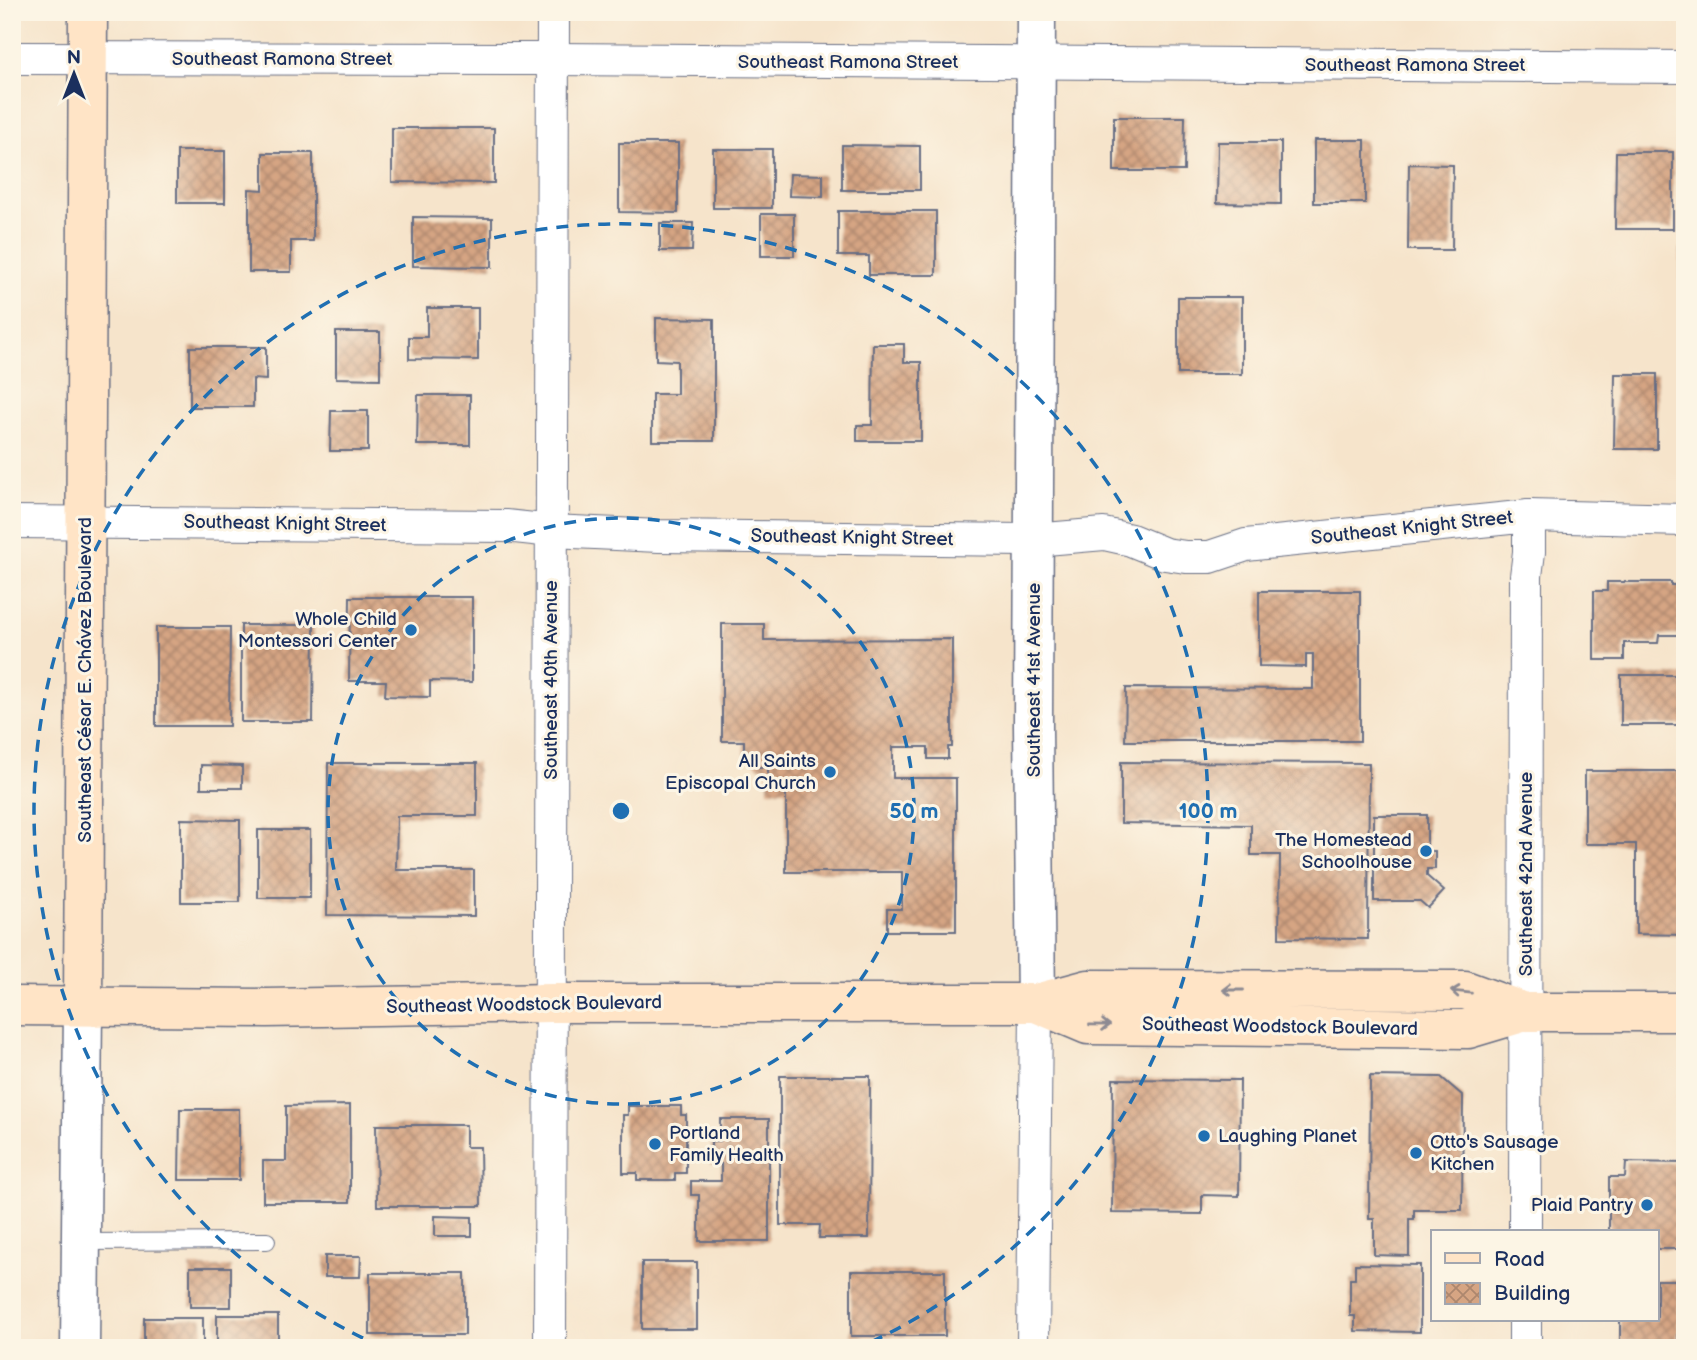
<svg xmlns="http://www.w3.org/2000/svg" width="1697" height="1360" font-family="'Balsamiq Sans',sans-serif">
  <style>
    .building { fill: url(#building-cross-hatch) }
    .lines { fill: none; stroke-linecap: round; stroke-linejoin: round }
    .service-casing { stroke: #686e84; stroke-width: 18 }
    .minor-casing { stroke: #686e84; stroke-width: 34 }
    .tertiary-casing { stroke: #686e84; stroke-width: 41 }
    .secondary-casing { stroke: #686e84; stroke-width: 41 }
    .service { stroke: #fff; stroke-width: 16 }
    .minor { stroke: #fff; stroke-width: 32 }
    .tertiary { stroke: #fff; stroke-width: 38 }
    .secondary { stroke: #ffe4c6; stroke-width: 38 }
    .oneway { stroke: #8d8a92 }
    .ring { fill: none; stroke: #1f6fb2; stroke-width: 3.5; stroke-dasharray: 12 9 }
    .poi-dot { fill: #1f6fb2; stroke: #fcf5e5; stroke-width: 2.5 }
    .labels { text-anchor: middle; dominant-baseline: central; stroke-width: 6; stroke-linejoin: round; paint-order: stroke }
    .street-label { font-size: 19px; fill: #1b2f5e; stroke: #fcf5e5 }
    .poi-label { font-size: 19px; fill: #1b2f5e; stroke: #fcf5e5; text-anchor: end }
    .centre { fill: #1f6fb2; stroke: #fcf5e5; stroke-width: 3.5 }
    .ring-label { font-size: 21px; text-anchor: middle; font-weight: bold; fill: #1f6fb2; stroke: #fcf5e5; stroke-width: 6; stroke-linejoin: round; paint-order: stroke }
  </style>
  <defs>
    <pattern id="building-cross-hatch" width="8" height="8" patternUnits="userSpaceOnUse" patternTransform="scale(1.75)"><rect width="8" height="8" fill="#d6a583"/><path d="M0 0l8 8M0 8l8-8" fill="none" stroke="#ad876e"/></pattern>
  </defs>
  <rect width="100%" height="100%" fill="#fcf5e5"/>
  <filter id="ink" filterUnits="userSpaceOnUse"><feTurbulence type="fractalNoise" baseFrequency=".0143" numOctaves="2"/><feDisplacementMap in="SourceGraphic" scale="14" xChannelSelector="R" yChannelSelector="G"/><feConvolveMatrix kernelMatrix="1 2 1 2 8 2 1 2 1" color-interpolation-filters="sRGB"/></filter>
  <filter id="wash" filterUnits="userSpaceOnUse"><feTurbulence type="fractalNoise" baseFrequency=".00686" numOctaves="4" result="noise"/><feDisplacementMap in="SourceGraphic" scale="28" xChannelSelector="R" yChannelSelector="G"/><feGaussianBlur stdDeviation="1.57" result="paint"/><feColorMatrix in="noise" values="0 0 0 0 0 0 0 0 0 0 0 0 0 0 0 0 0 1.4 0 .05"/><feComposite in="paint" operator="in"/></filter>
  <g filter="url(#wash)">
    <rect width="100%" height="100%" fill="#f6e4cb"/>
    <g id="blocks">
      <!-- building -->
      <g class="building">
        <polygon points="1114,117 1185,117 1184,171 1114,171"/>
        <polygon points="392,128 494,128 494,183 392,182"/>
        <rect x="1314" y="140" width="51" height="63"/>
        <polygon points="1218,142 1281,142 1281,204 1217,203"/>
        <polygon points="619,143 678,143 678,213 619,212"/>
        <polygon points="842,145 920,146 920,190 842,190"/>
        <rect x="713" y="149" width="59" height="59"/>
        <rect x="177" y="151" width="48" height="52"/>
        <polygon points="1616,152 1673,152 1673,229 1615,229"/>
        <polygon points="263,153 313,153 313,241 291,241 291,272 249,272 249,189 263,190"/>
        <polygon points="1409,164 1453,165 1452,250 1408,250"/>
        <polygon points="790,174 823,175 823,197 789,196"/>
        <polygon points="838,211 936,211 936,275 869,275 869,256 838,256"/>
        <rect x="761" y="214" width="33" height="42"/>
        <polygon points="413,217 492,218 492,267 413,266"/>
        <polygon points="660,223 693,223 692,251 660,251"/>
        <rect x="1680" y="248" width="5" height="37"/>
        <rect x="1178" y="297" width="64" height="77"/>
        <polygon points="427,308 478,308 478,360 409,359 409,337 427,337"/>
        <polygon points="656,318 714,319 714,441 652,441 652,394 677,394 677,361 656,360"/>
        <polygon points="336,332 380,332 380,379 336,378"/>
        <polygon points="873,344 904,344 904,362 921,362 921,441 857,441 857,425 872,425"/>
        <polygon points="190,347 266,347 266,380 253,379 253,407 190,407"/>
        <polygon points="1615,374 1657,374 1657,449 1614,449"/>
        <polygon points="418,395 470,395 470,445 417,445"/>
        <polygon points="331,411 368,411 368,451 330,451"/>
        <polygon points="1607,582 1671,582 1671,585 1685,585 1685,635 1659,635 1658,643 1624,643 1624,660 1594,660 1594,591 1607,591"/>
        <polygon points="1259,591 1360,591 1360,741 1125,741 1126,688 1313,689 1313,654 1306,654 1306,667 1259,666"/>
        <polygon points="350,597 472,597 472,682 430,681 430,697 385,696 386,681 349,681"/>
        <polygon points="722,624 764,624 764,640 952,639 952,747 948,747 948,759 928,759 928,747 893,747 893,778 956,778 956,931 887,931 887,909 902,909 902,872 786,872 786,790 768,790 768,767 759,767 744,753 744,741 722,741"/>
        <polygon points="241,625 314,625 313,722 241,722"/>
        <polygon points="156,627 230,627 229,726 156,726"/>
        <rect x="1621" y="675" width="64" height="50"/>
        <polygon points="1121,762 1369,763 1368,939 1279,938 1280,855 1251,855 1251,825 1121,823"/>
        <polygon points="328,763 477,763 477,816 397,816 396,870 474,870 474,916 327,915"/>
        <polygon points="201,765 242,766 242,788 201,788"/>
        <polygon points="1585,771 1685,771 1685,935 1636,934 1636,844 1585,844"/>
        <polygon points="1374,815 1427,815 1427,851 1435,851 1435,869 1427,869 1427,876 1444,891 1428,908 1420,901 1374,901"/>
        <polygon points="181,819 240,820 240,902 181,902"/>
        <rect x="258" y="830" width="52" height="68"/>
        <polygon points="780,1076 870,1076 869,1238 819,1238 820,1225 780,1225"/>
        <polygon points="1370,1076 1441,1077 1463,1096 1462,1210 1414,1210 1414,1219 1409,1219 1409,1256 1374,1255 1374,1219 1369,1219"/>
        <polygon points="1113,1079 1240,1080 1239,1196 1202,1195 1202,1214 1112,1213"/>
        <polygon points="350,1105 350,1202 263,1202 263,1161 286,1161 286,1106"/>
        <polygon points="628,1106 681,1106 681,1115 686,1115 686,1173 675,1173 675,1180 637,1180 637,1173 623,1173 623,1115 628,1115"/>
        <polygon points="180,1109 239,1109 239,1180 179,1180"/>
        <polygon points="720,1119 769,1119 769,1241 699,1241 699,1195 691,1195 691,1181 721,1181 721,1164 711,1164 711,1141 720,1141"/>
        <polygon points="376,1125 466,1125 466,1147 480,1147 481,1206 377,1206"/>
        <polygon points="1626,1162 1685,1163 1685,1249 1657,1249 1657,1232 1609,1232 1609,1177 1625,1177"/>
        <polygon points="435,1216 472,1217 472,1236 435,1236"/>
        <polygon points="325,1256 361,1256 360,1277 325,1277"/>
        <rect x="642" y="1262" width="55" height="67"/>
        <polygon points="1355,1264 1420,1265 1420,1332 1355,1331 1355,1316 1350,1316 1350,1279 1355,1279"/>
        <rect x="190" y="1267" width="41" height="40"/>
        <polygon points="1682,1269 1685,1269 1685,1299 1679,1299 1678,1342 1620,1341 1620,1320 1657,1320 1657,1280 1682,1280"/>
        <rect x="851" y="1271" width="94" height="65"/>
        <rect x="370" y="1273" width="95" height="62"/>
        <rect x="217" y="1315" width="61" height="33"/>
        <rect x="144" y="1318" width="59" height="30"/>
      </g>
    </g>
  </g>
  <g filter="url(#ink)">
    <use href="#blocks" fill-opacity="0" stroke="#686e84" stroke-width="2"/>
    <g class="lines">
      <defs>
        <polyline id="service" points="81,1242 267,1241"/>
        <g id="minor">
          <polyline points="12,58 552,59 1685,67"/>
          <polyline points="12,522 506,526 552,531 659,536 1034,540 1104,534 1131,540 1165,554 1186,557 1210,557 1246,545 1529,516 1685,520"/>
          <polyline points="1525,1232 1526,576 1529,552 1529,516"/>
          <polyline points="550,1348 553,12"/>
          <polyline points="1033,1348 1036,1003"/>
          <polyline points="1525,1348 1525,1320"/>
        </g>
        <g id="tertiary">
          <polyline points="1036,1003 1033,726 1036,12"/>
          <polyline points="80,1348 83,1006"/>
        </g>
        <g id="secondary">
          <polyline points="1036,1003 1088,1025 1468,1029 1525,1012 1685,1012"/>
          <polyline points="12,1006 267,1008 551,1003 1036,1003 1088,989 1465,990 1525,1012"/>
          <polyline points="83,1006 88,12"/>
        </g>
      </defs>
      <!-- service casing -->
      <use href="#service" class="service-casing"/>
      <!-- minor casing -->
      <use href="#minor" class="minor-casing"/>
      <!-- tertiary casing -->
      <use href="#tertiary" class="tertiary-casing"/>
      <!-- secondary casing -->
      <use href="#secondary" class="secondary-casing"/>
      <!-- service -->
      <use href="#service" class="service"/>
      <!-- minor -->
      <use href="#minor" class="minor"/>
      <!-- tertiary -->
      <use href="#tertiary" class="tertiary"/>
      <!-- secondary -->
      <use href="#secondary" class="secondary"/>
    </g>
    <!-- one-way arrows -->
    <defs><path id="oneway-shaft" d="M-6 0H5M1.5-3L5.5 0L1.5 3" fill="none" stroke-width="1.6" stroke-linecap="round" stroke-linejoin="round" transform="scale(1.75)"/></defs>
    <g class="oneway">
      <use href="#oneway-shaft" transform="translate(1233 990) rotate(-180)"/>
      <use href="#oneway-shaft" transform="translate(1461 992) rotate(-174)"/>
      <use href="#oneway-shaft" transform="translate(1100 1025) rotate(1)"/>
    </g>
  </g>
  <!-- distance rings -->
  <g class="ring">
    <circle cx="621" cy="811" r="293"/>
    <path d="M382 1347A587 587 0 1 1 860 1347"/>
  </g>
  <!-- markers -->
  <g class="poi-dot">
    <circle cx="411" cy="630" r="7"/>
    <circle cx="830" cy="772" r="7"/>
    <circle cx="1426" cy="851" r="7"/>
    <circle cx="1204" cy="1136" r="7"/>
    <circle cx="655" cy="1144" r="7"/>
    <circle cx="1416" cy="1153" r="7"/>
    <circle cx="1647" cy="1205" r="7"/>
  </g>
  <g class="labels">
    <!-- street labels -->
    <g class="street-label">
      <text x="282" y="59">Southeast Ramona Street</text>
      <text x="848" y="62">Southeast Ramona Street</text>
      <text x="1415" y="65">Southeast Ramona Street</text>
      <text transform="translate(285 524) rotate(1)">Southeast Knight Street</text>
      <text transform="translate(1412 528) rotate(-6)">Southeast Knight Street</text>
      <text transform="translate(852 538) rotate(1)">Southeast Knight Street</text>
      <text transform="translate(85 680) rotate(-90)">Southeast César E. Chávez Boulevard</text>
      <text transform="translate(551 680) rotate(-90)">Southeast 40th Avenue</text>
      <text transform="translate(1034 680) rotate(-90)">Southeast 41st Avenue</text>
      <text transform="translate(1526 874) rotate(-90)">Southeast 42nd Avenue</text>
      <text transform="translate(524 1005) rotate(-1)">Southeast Woodstock Boulevard</text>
      <text transform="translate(1280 1027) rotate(1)">Southeast Woodstock Boulevard</text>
    </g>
    <!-- poi labels -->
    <g class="poi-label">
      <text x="397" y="619">Whole Child<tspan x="397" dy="22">Montessori Center</tspan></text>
      <text x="816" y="761">All Saints<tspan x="816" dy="22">Episcopal Church</tspan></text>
      <text x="1412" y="840">The Homestead<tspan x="1412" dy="22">Schoolhouse</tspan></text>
      <text x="669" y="1133" text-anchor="start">Portland<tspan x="669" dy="22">Family Health</tspan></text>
      <text x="1218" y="1136" text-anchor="start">Laughing Planet</text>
      <text x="1430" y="1142" text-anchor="start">Otto's Sausage<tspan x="1430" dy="22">Kitchen</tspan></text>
      <text x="1633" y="1205">Plaid Pantry</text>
    </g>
  </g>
  <circle cx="621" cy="811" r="10" class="centre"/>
  <g class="ring-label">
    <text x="914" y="818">50 m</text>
    <text x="1208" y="818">100 m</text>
  </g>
  <!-- margin -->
  <rect width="1697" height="1360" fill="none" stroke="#fcf5e5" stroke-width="42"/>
  <!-- legend -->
  <rect x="1431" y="1230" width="228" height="91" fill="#fcf5e5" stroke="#a2a6af" stroke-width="2"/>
  <rect x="1445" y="1253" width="35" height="10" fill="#ffe4c6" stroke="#a2a6af" stroke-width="2"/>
  <text x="1494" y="1266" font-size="21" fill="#1b2f5e">Road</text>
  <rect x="1445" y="1283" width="35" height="21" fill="url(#building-cross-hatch)" stroke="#a2a6af" stroke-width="2"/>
  <text x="1494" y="1300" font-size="21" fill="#1b2f5e">Building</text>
  <!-- north arrow -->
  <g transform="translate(74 74)" stroke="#fcf5e5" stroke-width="5" paint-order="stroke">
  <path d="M0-5L12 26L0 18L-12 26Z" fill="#1b2f5e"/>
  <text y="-10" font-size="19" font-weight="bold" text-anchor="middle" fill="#1b2f5e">N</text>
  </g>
</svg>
